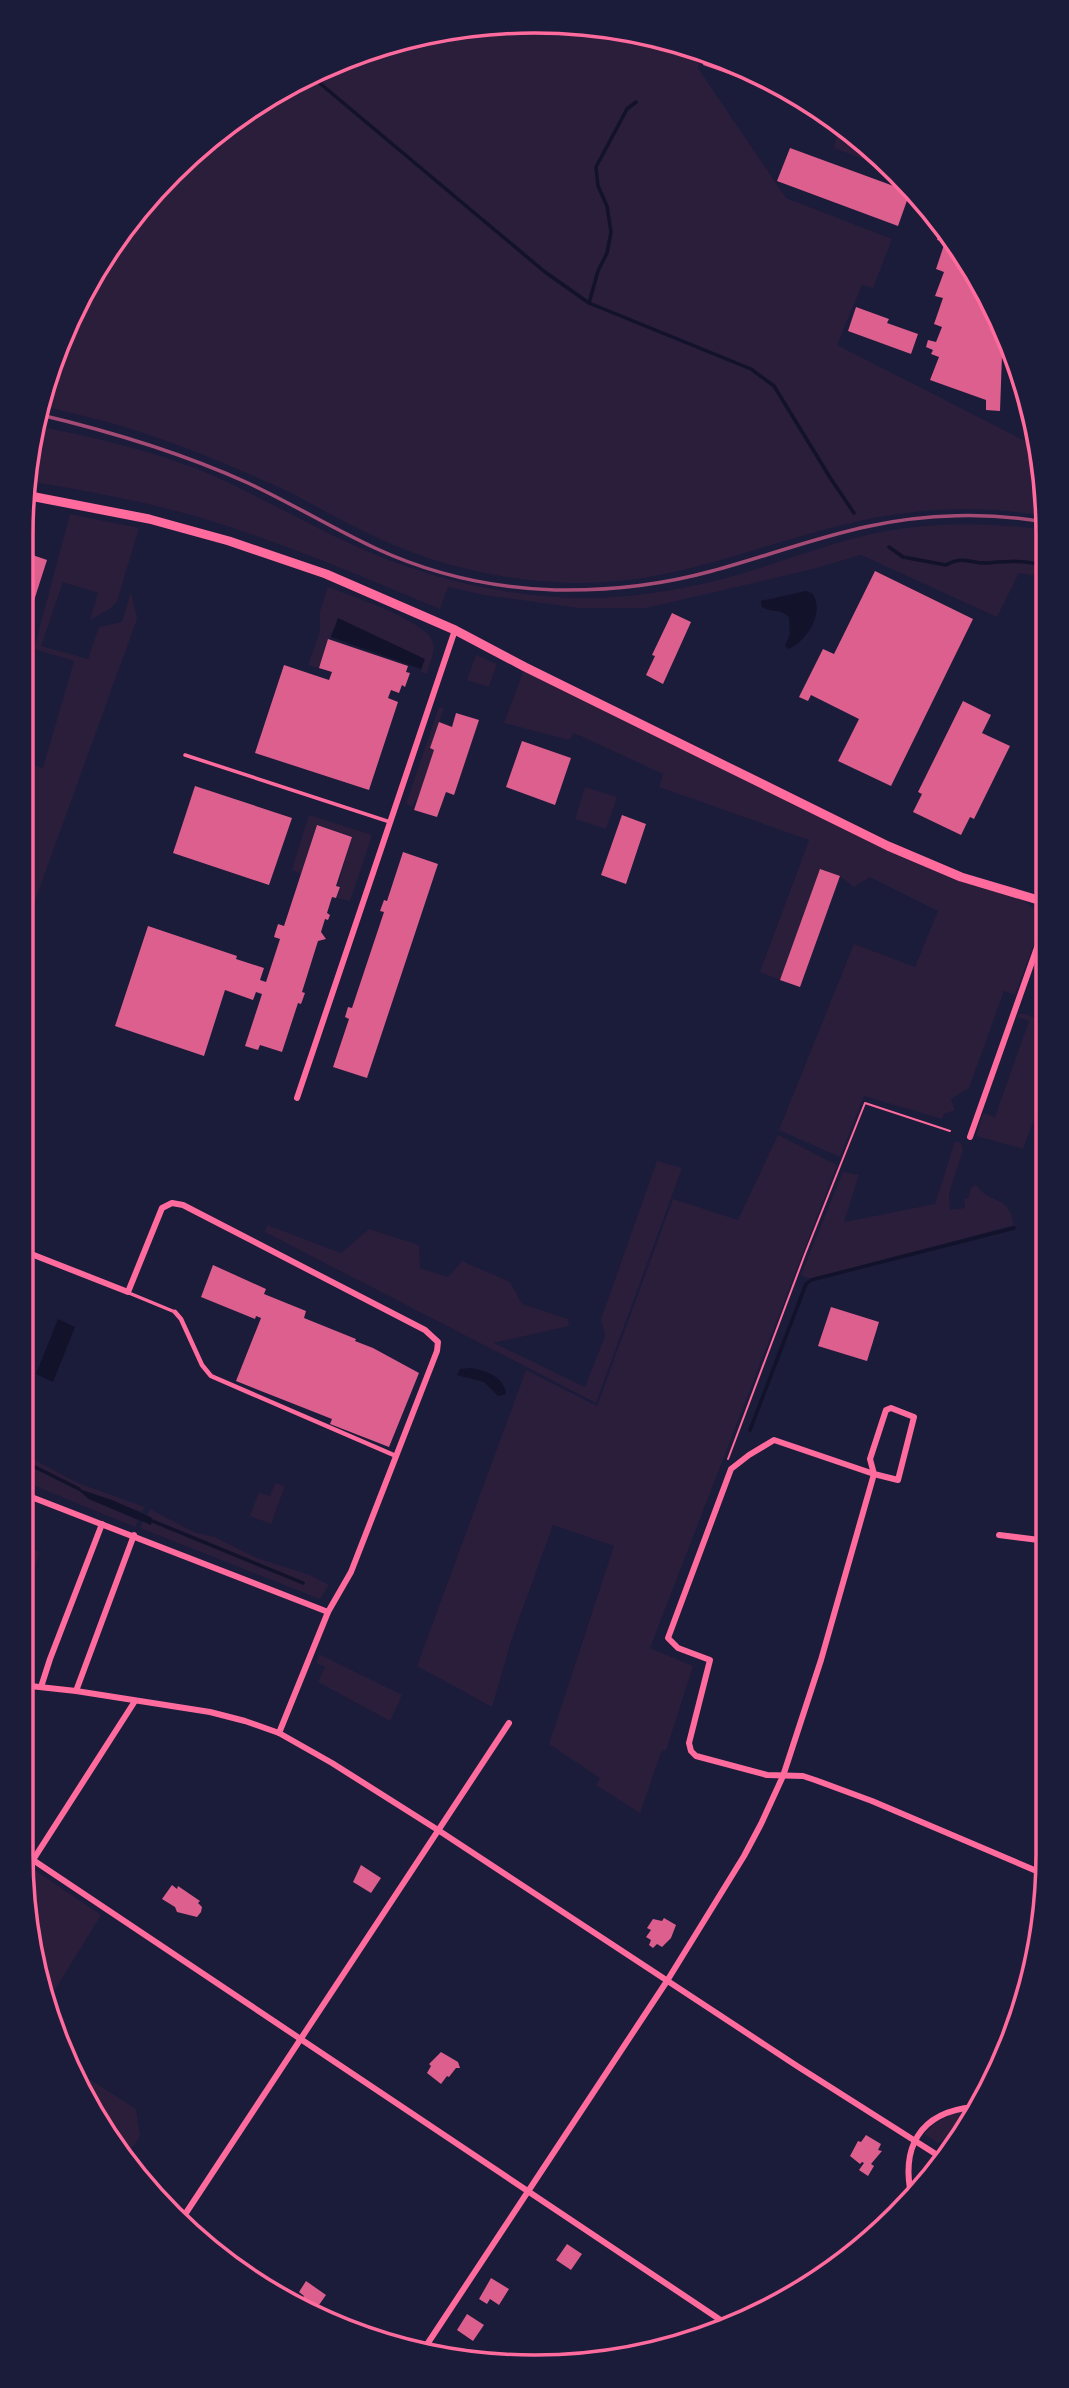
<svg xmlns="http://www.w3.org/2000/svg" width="1069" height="2388" font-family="Helvetica,sans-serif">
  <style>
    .green { fill: #2a1e3b }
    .water { fill: #12122b }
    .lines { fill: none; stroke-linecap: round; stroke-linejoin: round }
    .stream { stroke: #12122b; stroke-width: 3.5 }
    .building { fill: #dd5f8e }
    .path { stroke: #ff6b9d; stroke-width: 2 }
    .service { stroke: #ff6b9d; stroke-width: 3.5 }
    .pedestrian { stroke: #ff6b9d; stroke-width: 4.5 }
    .minor { stroke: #ff6b9d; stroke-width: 6 }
    .secondary { stroke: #ff6b9d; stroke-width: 9 }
    .tram { stroke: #a44b75; stroke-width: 2 }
    .rail { stroke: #a44b75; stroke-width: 3.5 }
    .rim { fill: none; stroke: #ff6b9d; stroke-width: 3.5 }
  </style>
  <rect width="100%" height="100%" fill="#1b1b3a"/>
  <!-- green -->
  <g class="green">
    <path d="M534,21L634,31L643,33L649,46L656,37L701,51L698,68L786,198L892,239L873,288L862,285L837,345L1039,448L1044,467V516C983,505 915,508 855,522C758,544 675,585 572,583C497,581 425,563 359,529C330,515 303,498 274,485C229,465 184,446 137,431C105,420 72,414 40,405L60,338L107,250L171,172L249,108L338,60L434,31Z"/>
    <polygon points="839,122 847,127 889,169 834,148"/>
    <path d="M34,425C95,438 158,451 216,477C263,498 307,524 353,545C419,575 485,592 557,597C611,601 666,593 719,580C773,566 826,543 881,532C933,522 991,522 1044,530V577L1019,573L997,617L861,555L813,569L646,608H579L484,595L448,587L440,609C371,580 302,551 230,527C164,505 95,492 26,481Z"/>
    <polygon points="70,514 139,528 117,601 111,608 90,620 98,593 63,582 41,646 88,659 99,627 122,622 131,592 137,619 21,939 21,762 43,768 74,661 34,649"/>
    <path d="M328,587C351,596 425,620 433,642C436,651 429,665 427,674L421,672L424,659L334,628L319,668L308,665L320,631V611Z"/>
    <polygon points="476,655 497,664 489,687 467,680"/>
    <polygon points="525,667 888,846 1015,894 1044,917 1015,995 1004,991 969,1088 951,1099 955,1110 944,1114 942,1119 864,1096 840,1157 779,1130 854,944 915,967 938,911 870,877 854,887 840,876 780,980 760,972 809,840 659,787 663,774 574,733 569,740 504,723"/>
    <polygon points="439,707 444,708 430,748 434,750 417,800 415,800 413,805 415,807 406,804"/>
    <polygon points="585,787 617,797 606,829 575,819"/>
    <polygon points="309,815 372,835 350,901 337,898 341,886 338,885 352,836 317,825 301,874 292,870"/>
    <polygon points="1019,1014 1025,1014 1045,1021 1046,1086 1023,1149 976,1136 983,1113 995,1117 1029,1021 1017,1017"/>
    <polygon points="778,1135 837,1165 650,1648 693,1666 666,1751 662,1750 640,1813 596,1785 600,1778 549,1744 614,1546 553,1525 512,1638 492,1707 417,1666 526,1370 597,1406 673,1199 738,1220"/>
    <path d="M955,1141L961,1143L963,1150L949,1193L950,1210L965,1208L964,1199L968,1198L971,1188L976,1185C992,1207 1008,1192 1014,1225L811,1279L801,1275L843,1172L859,1175L844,1222L935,1204Z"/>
    <polygon points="657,1161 682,1168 596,1403 265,1232 267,1225 341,1253 369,1229 419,1245 420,1268 448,1277 462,1261 510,1282 522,1304 568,1319 569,1326 494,1343 585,1387 605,1336 601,1319"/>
    <polygon points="21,1453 78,1483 145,1507 142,1512 78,1489 89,1499 138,1520 135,1527 42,1489 21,1478"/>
    <polygon points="275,1483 285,1486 271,1524 250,1516 259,1492 270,1496"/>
    <polygon points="150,1509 194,1532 215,1537 257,1558 310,1575 329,1585 320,1599 140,1528 143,1521 151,1525 152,1518 147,1515"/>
    <polygon points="21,1545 40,1552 21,1605"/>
    <polygon points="319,1654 402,1695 390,1721 318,1682 325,1667 316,1663"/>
    <polygon points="36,1871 101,1915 46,2004 26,1885"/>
    <polygon points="70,2067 136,2109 140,2136 125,2159 90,2110"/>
    <path d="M967,2111L957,2133L938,2143L924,2134C936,2121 949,2113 967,2111Z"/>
  </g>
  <!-- water -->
  <g class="water">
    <path d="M806,591L813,594C824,614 808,639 789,649L785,646L790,634L789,617C780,608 771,613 762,607L761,601Z"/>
    <polygon points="338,618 425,659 421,669 331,637"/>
    <polygon points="58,1319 75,1327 53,1382 36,1374"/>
    <path d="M471,1368C486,1371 504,1376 506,1394L498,1396L484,1382L457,1375L460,1369Z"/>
    <polygon points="76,1488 112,1500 152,1518 151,1525 89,1499"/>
  </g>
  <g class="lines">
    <!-- stream -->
    <g class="stream">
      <polyline points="310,75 545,272 589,303 751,369 774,386 831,479 854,513"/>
      <polyline points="589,303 598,271 607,253 611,232 607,206 598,186 596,167 627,109 636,102"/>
      <path d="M889,547L903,557L946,565C964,555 970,564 988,563C1011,561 1021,560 1044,565"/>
      <polyline points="750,1430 806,1284 811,1280 1014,1228"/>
      <polyline points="21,1460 79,1489"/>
      <polyline points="150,1520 303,1583"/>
    </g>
  </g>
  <!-- building -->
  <g class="building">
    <polygon points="707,53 731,60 789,95 703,65"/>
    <polygon points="790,148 910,192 898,226 777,181"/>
    <polygon points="943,224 1003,328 1000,411 986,410 986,400 930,380 939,357 931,354 933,350 926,347 928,340 936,342 942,327 934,324 943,298 935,296 944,272 936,269 945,242 937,240"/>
    <polygon points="856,307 889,319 887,323 918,334 911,354 848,331"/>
    <polygon points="21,551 47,560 22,638 21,638"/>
    <polygon points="875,571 973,619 891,786 838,761 859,719 811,695 808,701 799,697 823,649 834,654"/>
    <polygon points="672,613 691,622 663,684 646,675 655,656 652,655"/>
    <polygon points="328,639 408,666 406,672 410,673 405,687 402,685 399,693 391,690 388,698 398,702 369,790 255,753 284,665 329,680 332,672 319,668"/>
    <polygon points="963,701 991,715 982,733 1010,746 974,819 970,817 961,835 913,812 922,794 918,792"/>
    <polygon points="456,713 479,720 454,795 446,792 437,817 414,810 434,750 430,748 439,722 452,727"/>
    <polygon points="522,741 571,758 555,805 506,787"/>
    <polygon points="195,786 292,818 269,885 173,853"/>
    <polygon points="622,815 646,824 626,884 601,875"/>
    <polygon points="317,825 352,837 336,886 340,887 336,898 332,897 327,913 330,915 328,920 325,919 321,932 326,939 318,941 302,992 305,993 301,1004 298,1003 282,1052 260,1045 258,1050 245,1046 262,994 256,992 253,1000 225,990 204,1056 115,1026 148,926 237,956 236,959 264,968 260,980 266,982 280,939 274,937 278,924 284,926"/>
    <polygon points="403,852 438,864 367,1078 333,1067 349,1019 345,1017 348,1007 352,1008 384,912 380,911 384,900 387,901"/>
    <polygon points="820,869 840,876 800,987 780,980"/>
    <polygon points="213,1265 266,1289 264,1294 306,1311 304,1318 356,1339 355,1341 373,1348 419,1373 389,1447 330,1424 332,1419 236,1381 261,1318 256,1316 255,1319 201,1297"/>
    <polygon points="831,1307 879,1322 867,1361 818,1346"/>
    <polygon points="361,1865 381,1878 371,1893 353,1882"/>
    <polygon points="172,1885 177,1889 178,1886 200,1901 198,1903 202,1907 201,1912 197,1917 177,1912 175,1907 162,1899"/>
    <polygon points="664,1918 676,1925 671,1938 662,1947 657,1944 653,1948 649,1945 651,1940 646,1937 651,1930 647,1928 653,1919 662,1921"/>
    <polygon points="441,2052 458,2062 460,2068 456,2068 449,2077 447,2076 441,2084 427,2073 431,2066 429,2064"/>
    <polygon points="866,2135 881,2144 878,2150 882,2151 871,2164 874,2166 868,2176 859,2170 864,2163 862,2162 860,2164 850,2156 858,2141 861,2142"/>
    <polygon points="567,2244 582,2254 571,2270 556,2260"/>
    <polygon points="491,2278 509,2289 499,2305 490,2299 487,2304 479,2299"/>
    <polygon points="306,2281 326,2295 314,2312 299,2303 304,2296 299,2292"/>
    <polygon points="467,2314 484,2325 473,2341 457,2330"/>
  </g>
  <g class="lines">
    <!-- path -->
    <polyline class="path" points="728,1459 805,1254 865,1103 950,1131"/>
    <!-- service -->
    <g class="service">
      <polyline points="185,755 390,822"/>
      <polyline points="129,1293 175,1312"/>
    </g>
    <!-- pedestrian -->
    <polyline class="pedestrian" points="175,1312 181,1319 202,1365 211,1376 396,1456"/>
    <!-- minor -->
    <g class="minor">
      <polyline points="297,1098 455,630"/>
      <polyline points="970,1137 1045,925"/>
      <polyline points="21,1250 128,1292 162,1208 172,1203 183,1205 425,1330 438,1342 437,1351 351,1572 328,1612 279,1733"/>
      <polyline points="874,1474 774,1440 749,1455 731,1469 668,1638 678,1648 710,1660 689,1743 691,1751 696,1756 767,1775 803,1776 815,1780 872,1801 1046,1875"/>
      <polyline points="21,1493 328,1612"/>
      <polyline points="999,1535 1047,1541"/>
      <polyline points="21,1685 76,1691 210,1712 245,1721 279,1733 332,1763 438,1830 797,2066 942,2158"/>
      <polyline points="41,1687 50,1659 102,1524"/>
      <polyline points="76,1691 134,1535"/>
      <polyline points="33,1860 725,2323"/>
      <polyline points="24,1874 135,1701"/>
      <path d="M912,2199C900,2148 919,2112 974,2107"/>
      <polyline points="182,2219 509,1723"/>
      <polyline points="422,2352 667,1981 744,1856 761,1824 783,1776 821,1660 874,1474 898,1480 914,1417 891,1408 886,1410 870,1459 874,1474"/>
    </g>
    <!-- secondary -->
    <polyline class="secondary" points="25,495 149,519 229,541 326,574 455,630 525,667 888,846 961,877 1045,902"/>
    <!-- tram -->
    <polyline class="tram" points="1007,2052 1020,2013"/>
    <!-- rail -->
    <path class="rail" d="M37,414C109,431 180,452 248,483C291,503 332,528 375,548C431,574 493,588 555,590C607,591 661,585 712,571C765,557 816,537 870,526C925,514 988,512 1044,522"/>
  </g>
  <!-- crop -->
  <path d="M0 0H1069V2388H0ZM534 33H535A501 501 0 0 1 1036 534V1854A501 501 0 0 1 535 2355H534A501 501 0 0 1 33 1854V534A501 501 0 0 1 534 33Z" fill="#1b1b3a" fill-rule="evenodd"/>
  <path class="rim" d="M534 33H535A501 501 0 0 1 1036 534V1854A501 501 0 0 1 535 2355H534A501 501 0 0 1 33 1854V534A501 501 0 0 1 534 33Z"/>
</svg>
